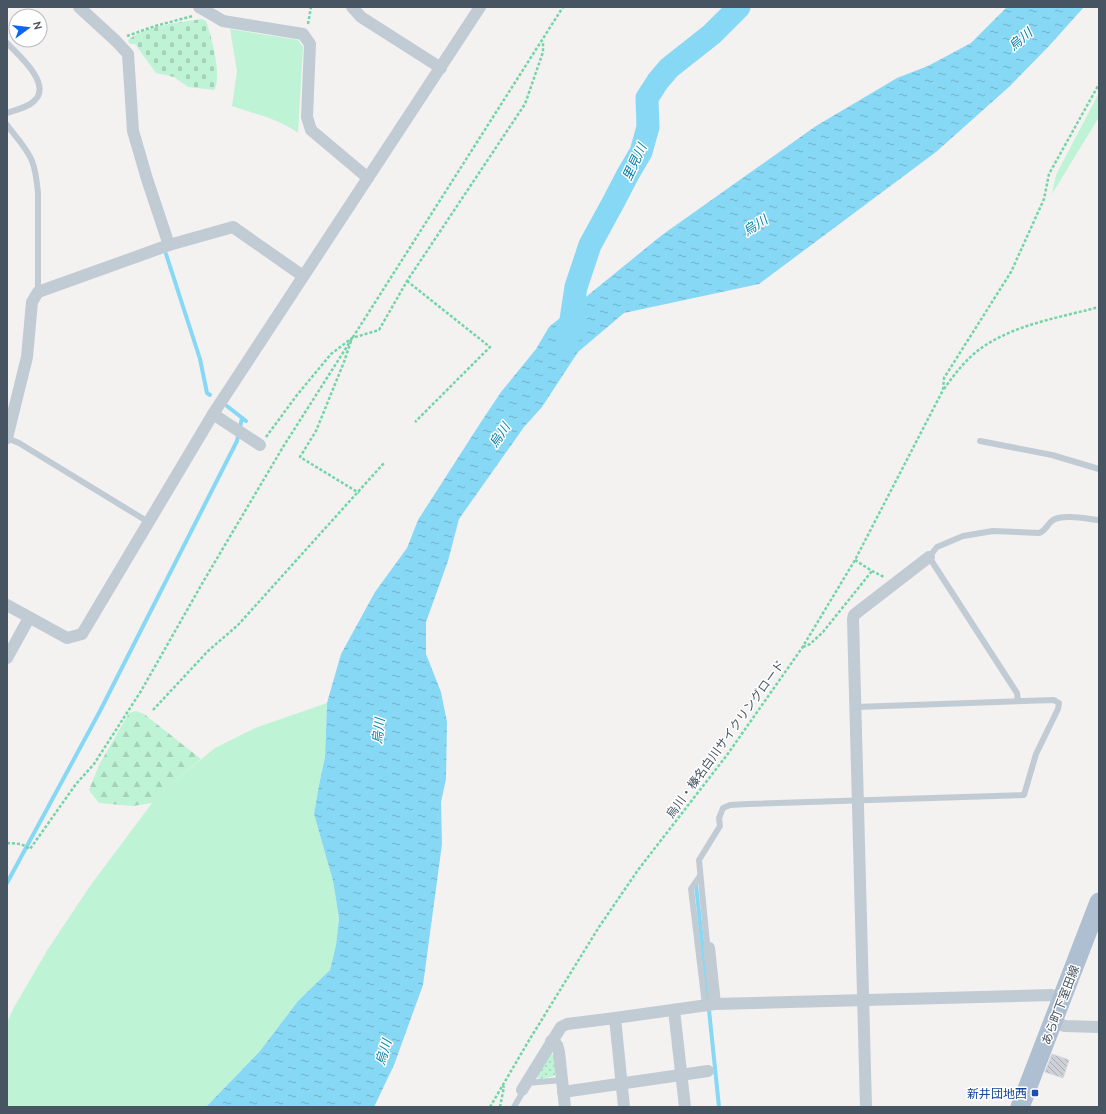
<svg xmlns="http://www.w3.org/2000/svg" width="1106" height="1114" font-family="Ubuntu,'Noto Sans JP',sans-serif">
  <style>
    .grass { fill: #bef3d5 }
    .forest { fill: url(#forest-firs) }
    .cemetery { fill: url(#cemetery-stones) }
    .park { fill: url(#park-dots) }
    .water { fill: url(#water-ripples) }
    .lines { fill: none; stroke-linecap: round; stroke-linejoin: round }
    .stream { stroke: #87d8f4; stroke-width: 4 }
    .river { stroke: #87d8f4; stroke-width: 23 }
    .building { fill: url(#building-back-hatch); stroke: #d5d7dd }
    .path { stroke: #72d5a8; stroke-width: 2.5; stroke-dasharray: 3 2; stroke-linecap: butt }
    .service { stroke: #c1cbd4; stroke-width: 6 }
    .minor { stroke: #c1cbd4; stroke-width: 12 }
    .primary { stroke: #afbfd2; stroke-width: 19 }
    .transit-dot { fill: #1a4fb4; stroke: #fff; stroke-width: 1.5 }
    .labels { text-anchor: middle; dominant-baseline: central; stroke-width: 3; stroke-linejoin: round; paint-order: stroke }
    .street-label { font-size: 12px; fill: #475461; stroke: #fff }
    .transit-label { font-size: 12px; fill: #164399; stroke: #fff; text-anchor: end }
    .water-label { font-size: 13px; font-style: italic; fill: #0380a9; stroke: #fff }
  </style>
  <defs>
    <pattern id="forest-firs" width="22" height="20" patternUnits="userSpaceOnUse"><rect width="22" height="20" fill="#bef3d5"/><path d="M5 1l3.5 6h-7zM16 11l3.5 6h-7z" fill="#a5d2b9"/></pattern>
    <pattern id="cemetery-stones" width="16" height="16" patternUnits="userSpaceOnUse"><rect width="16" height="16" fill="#bef3d5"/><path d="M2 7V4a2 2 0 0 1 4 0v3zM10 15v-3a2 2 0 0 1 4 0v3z" fill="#a5d2b9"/></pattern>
    <pattern id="park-dots" width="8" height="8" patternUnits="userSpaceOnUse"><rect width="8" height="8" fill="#bef3d5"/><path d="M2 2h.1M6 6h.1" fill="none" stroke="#a5d2b9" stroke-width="1.8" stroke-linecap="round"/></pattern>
    <pattern id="water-ripples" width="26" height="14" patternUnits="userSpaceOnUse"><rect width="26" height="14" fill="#87d8f4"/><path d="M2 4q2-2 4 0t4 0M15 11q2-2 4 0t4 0" fill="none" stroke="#70b2c9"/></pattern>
    <pattern id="building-back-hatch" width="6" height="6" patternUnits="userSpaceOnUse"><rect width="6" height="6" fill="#cdd0d6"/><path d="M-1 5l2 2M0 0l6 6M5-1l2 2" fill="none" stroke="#a8abb1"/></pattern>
  </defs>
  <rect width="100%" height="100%" fill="#f4f1f1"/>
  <!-- grass -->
  <g class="grass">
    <path d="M230,29L298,40L303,47L298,133C279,119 255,114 232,106L237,71Z"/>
    <polygon points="1099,93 1099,117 1052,194 1056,175"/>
    <polygon points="327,703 325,757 319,785 314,814 333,881 339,918 336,945 330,970 298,1001 260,1051 206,1107 7,1107 7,1023 13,1009 48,949 90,886 152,803 170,785 215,748 255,728"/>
  </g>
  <!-- forest -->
  <polygon class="forest" points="136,711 144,714 201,759 170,785 152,803 133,806 99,803 89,790 99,765 129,713"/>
  <!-- cemetery -->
  <path class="cemetery" d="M202,19L206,21C211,35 223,78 214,90L188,87L174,77L156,73L135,44H130L128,41C141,26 183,22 202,19Z"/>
  <!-- park -->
  <polygon class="park" points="552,1054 554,1055 556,1073 554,1076 540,1079 538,1078 537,1076 549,1055"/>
  <!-- water -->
  <polygon class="water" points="1007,7 1084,7 1049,46 1010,86 936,152 759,284 624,313 578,352 542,407 524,427 459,519 448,561 426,622 426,654 441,692 447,722 446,779 441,802 442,844 423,985 394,1065 374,1107 206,1107 260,1051 298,1001 330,970 336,945 339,918 333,881 314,814 319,785 325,757 327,703 341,654 375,592 407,548 418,520 481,422 501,392 536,349 549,327 662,235 816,126 897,78 928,66 971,43"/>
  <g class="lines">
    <!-- stream -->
    <g class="stream">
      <polyline points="166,254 200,359 207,393 210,395"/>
      <polyline points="227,406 246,421"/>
      <polyline points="7,883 100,711 237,441 242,418"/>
      <polyline points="696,885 708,998"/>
      <polyline points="709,1010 719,1107"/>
    </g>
    <!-- river -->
    <polyline class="river" points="568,339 576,287 590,245 614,201 628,174 641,152 648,127 647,98 658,81 669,68 712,34 739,7"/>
  </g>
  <!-- building -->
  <polygon class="building" points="1052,1054 1069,1060 1063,1078 1045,1072"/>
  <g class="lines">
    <!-- path -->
    <g class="path">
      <polyline points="308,24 311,7"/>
      <polyline points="127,36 155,26 193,16"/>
      <polyline points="407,281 490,347 415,422"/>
      <polyline points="351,341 344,362 316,431 300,457 359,493"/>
      <path d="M944,389C953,376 963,363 976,352C1010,325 1058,318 1099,307"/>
      <polyline points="266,437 297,395 331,354 352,338 379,330 407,281 525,104 543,52 543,41"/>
      <polyline points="855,560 872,571 884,577"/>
      <polyline points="803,647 810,644 823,632 872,571"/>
      <polyline points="153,710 208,651 238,625 384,463"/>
      <polyline points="7,843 21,844 30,849 76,784 94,764 141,691 203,582 283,447 563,7"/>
      <polyline points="490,1107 528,1042 599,927 638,870 727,755 802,648 855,560 943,390 944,378 1011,272 1044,199 1049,174 1099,84"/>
      <polyline points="500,1107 504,1087 502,1086"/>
    </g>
    <!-- service -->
    <g class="service">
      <path d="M7,43C17,54 52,83 35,100C29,107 16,110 7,113"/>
      <path d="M7,125C15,136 27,148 32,161C36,171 37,182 38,193V292"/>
      <polyline points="7,438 19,443 150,523"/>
      <polyline points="980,441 1052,455 1099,469"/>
      <path d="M1018,701L1017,693L929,557L937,547L963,536L993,531L1039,533C1046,531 1047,524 1053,520C1064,514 1087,519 1099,520"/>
      <polyline points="700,876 691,889 705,1005"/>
      <polyline points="709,948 707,943 699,860 720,826 719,818 723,808 730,805 748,804 1024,795 1036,754 1058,709 1059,703 1054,700 856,707"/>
      <polyline points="527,1083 562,1080"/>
      <polyline points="514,1107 521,1095 522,1090"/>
    </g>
    <!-- minor -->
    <g class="minor">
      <polyline points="79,7 116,41 128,54 133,131 147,179 169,245"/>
      <polyline points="199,7 223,21 303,34 310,44 307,117 311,130 368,178"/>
      <polyline points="352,7 361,17 441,68"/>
      <polyline points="213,414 260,445"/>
      <polyline points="7,438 27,357 32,302 38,292 169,245 233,227 303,276"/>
      <polyline points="7,605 67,638 82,634 213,414 480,7"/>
      <polyline points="7,658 29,618"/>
      <polyline points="709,948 715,1004"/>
      <polyline points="674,1010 685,1107"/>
      <polyline points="615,1018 624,1107"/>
      <polyline points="1053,1022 1065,1026 1099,1027"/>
      <polyline points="551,1041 557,1045 559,1052 565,1107"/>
      <polyline points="522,1090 561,1027 567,1024 615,1018 715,1004 1051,995 1061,998"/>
      <polyline points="563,1092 708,1071"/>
      <polyline points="866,1107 853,619 854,615 859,611 929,557"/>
    </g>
    <!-- primary -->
    <polyline class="primary" points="1020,1107 1099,902"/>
  </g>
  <!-- markers -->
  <rect class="transit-dot" x="1031" y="1089" width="8" height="8" rx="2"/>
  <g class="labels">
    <!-- street labels -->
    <g class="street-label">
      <text transform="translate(725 739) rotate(-54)">烏川・榛名白川サイクリングロード</text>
      <text transform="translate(1060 1005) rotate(-69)">あら町下室田線</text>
    </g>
    <!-- transit labels -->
    <g class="transit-label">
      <text x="1027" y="1093">新井団地西</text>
    </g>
    <!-- water labels -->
    <g class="water-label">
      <text transform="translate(1020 39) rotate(-40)">烏川</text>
      <text transform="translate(634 162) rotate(-65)">里見川</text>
      <text transform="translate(755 225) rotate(-33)">烏川</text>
      <text transform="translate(499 435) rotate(-56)">烏川</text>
      <text transform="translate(378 731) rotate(-84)">烏川</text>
      <text transform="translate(383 1052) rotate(-73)">烏川</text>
    </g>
  </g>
  <!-- border -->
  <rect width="1106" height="1114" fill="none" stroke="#475461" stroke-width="16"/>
  <!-- north arrow -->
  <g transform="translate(28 28) rotate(75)"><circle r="19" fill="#ffffff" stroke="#b5bbc0"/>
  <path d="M0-3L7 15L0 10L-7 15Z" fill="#0a67f5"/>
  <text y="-6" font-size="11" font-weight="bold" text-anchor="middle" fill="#475461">N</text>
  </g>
</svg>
